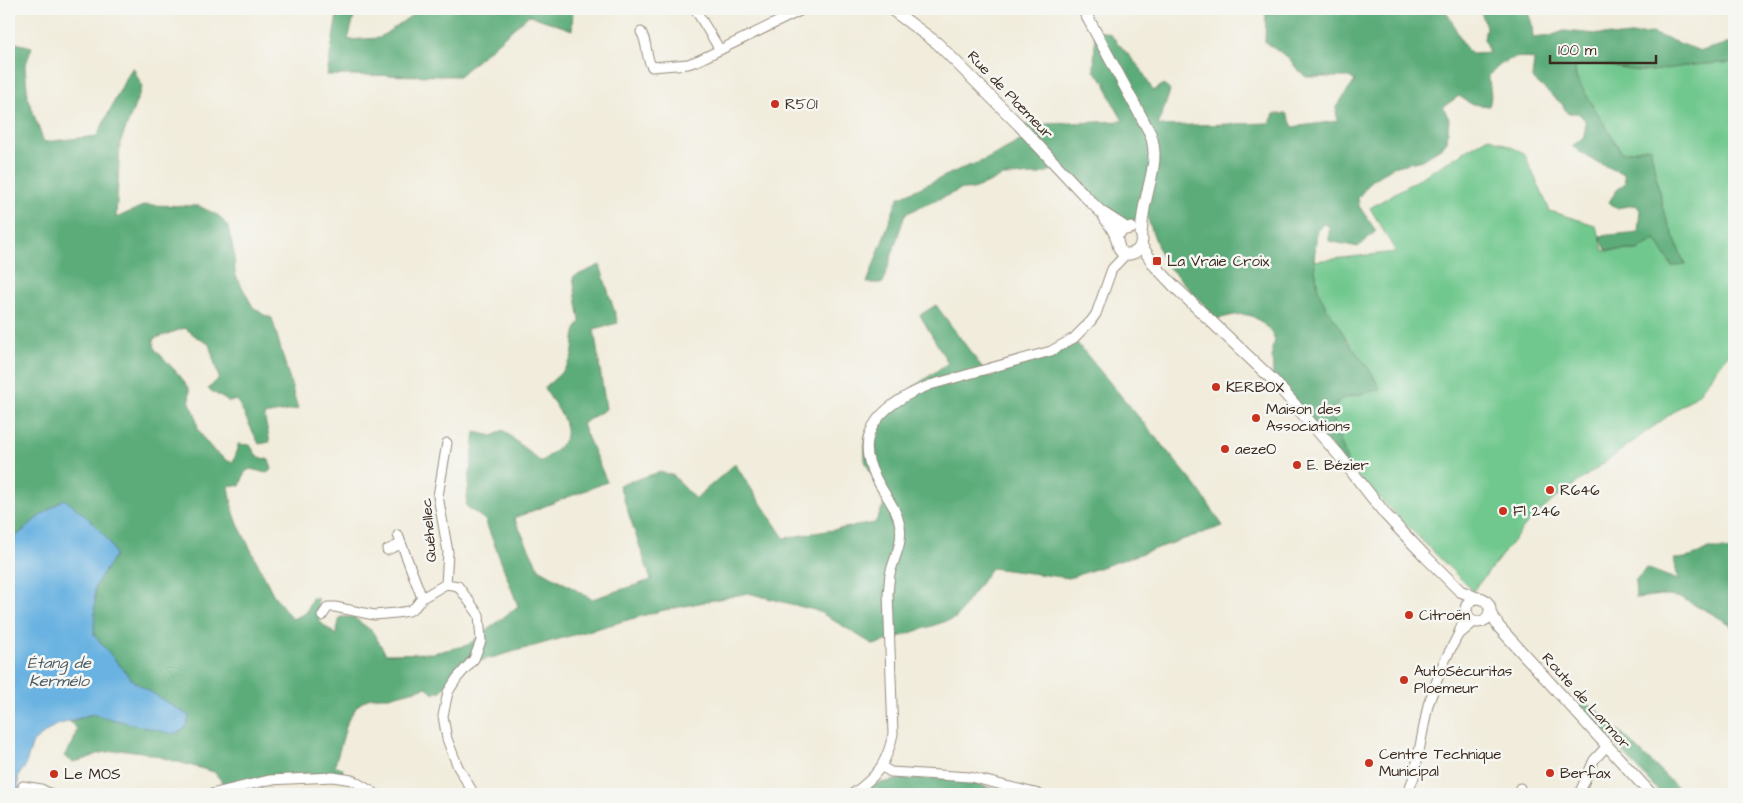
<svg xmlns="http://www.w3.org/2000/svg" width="1743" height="803" font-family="'Architects Daughter',sans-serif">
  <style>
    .green { fill: #71c88e; stroke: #567956 }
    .forest { fill: #5cac79; stroke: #4c6b4c }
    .water { fill: #69b2e1; stroke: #526e80 }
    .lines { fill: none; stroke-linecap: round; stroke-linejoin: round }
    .minor-casing { stroke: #968b7c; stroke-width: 11 }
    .major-casing { stroke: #968b7c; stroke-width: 13 }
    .minor { stroke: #fff; stroke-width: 9 }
    .major { stroke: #fff; stroke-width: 11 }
    .poi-dot { fill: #c8321e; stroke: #f6f6f2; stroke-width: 2 }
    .labels { text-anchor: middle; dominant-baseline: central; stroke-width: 5; stroke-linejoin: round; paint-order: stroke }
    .street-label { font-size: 15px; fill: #3b2a1e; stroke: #f6f6f2 }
    .poi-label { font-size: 15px; fill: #3b2a1e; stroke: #f6f6f2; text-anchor: start }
    .water-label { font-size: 16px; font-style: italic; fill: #4b5a62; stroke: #f6f6f2 }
  </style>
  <rect width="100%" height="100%" fill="#f6f6f2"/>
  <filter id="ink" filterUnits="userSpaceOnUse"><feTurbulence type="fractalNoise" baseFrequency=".02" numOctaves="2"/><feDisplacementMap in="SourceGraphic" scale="10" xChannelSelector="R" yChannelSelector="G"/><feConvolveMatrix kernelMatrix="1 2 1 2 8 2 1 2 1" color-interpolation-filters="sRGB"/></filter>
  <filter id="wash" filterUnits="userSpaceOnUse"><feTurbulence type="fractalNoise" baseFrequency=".0096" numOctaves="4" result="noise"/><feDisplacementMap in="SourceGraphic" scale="20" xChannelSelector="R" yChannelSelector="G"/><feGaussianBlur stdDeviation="1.12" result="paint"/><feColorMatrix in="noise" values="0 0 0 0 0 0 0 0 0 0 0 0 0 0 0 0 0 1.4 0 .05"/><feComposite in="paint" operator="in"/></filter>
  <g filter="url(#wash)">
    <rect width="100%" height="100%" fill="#f1ecdb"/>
    <!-- green -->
    <path class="green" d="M1734,62V347L1698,394L1552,501L1526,525L1473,591L1349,468L1331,410L1341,399L1380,389L1370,370L1358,355L1326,308L1318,290L1314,261L1396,252L1370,208L1489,137L1524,153L1550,211L1595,225L1600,236L1603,251L1638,250L1655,239L1672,266L1685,265L1663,210L1650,147L1622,153L1576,78L1575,67C1596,58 1619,70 1641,71C1658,72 1678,66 1695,65C1708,63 1721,64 1734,62Z"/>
    <!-- forest -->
    <g class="forest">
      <polygon points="338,9 356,9 348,40 379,38 421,9 573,9 572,30 529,15 459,76 327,75"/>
      <path d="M1266,9H1445L1465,47L1472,54L1489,53L1484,39L1486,27L1480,9H1527L1532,24L1533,38L1550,36L1564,31L1619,36L1651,33L1701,51L1734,42V62C1721,64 1708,63 1695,65C1678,66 1658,72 1641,71C1619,70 1596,58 1575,67L1576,78L1622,153L1650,147L1663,210L1685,265L1672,266L1655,239L1638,250H1606L1600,236L1638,232L1640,210L1636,205L1616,208L1609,202L1616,191L1625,183L1624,174C1605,166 1588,159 1572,146L1585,137V120L1578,113H1567L1562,104L1532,78L1534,60C1515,53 1502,61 1489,76C1489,88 1493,94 1489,106L1471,104L1459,96L1443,107L1449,119L1447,141L1442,147L1422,160L1393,167L1372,180L1358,198L1359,206L1376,231L1358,247L1329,241V226L1323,224L1317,231L1314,261L1318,290L1326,308L1337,322L1347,341L1370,370L1380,389L1341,399L1331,410L1349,468L1273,380L1272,348L1275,341C1273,335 1271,332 1267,328C1250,309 1239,314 1217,319L1163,261L1146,214L1139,213L1133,223C1106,220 1078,187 1059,168L1037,175L1002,176L991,182L973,189H962L905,214L883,283H867L898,198L960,169L985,160L1029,136L1019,125L1123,121L1112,101L1105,82L1094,71L1095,29L1110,34L1141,69L1153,91L1164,84L1170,91L1158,126L1270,123L1274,114H1287L1293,127L1337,121L1336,107L1355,81L1349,77H1306L1296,68L1289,58L1265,42Z"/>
      <path d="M9,37L16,43L32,47L25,67L28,99L44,142L97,136L127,76L133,67L142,87L120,143L116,218L145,205L199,206L219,216L228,227L234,253L235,274L253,307L264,315L272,318L298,409L264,415L270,442L259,444L237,400L229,402L208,389L219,378L209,344L198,338L185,328L153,339L155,349L181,377L189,389L190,403L195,413L198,429L204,439L215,452L228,461L233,462L238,449V444L250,445L257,456L269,460L272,469L267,473L250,469L245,472L240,486L229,485L232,507L238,524L273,594L292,619L306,613L312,598H317L320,622L336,635L340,617H353L372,631L386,654L433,653L468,645L518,606L485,520L466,506L475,432L493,436L503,430L541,462C548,456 556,450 562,444C576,427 552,402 544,388C554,379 568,369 572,356C575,343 572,333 580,322L573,277L600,265L618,323L594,329L606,409L582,424L607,482L514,518L539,569L592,599L651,580L619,485L660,472L673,475L695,499L735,464L784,538L875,523L885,502L865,461V437L893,401L948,363L920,315L936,305L989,377L1077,343L1197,487L1223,526L1069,578L991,568L956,618L874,645L818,611L748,593L660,611L462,666L441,691L433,694L427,687L389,697H371L358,705L348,720L335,765L343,769L342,777L294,778L230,791L214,772L142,752L124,750L100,753L86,759L73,762L64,756L73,743L77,729L70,722L92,714L149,728L189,716L133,681L94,635L95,586L115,555L64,499L36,519L9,543Z"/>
      <path d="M1708,549H1722L1731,550L1734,556V632L1730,624L1709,612L1681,598L1662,595L1636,598L1635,581L1646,568L1678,580L1674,559C1687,559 1697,555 1708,549Z"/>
      <polygon points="1582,701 1602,714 1684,794 1661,794 1579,704"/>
      <polygon points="941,778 967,781 1010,794 861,794 876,784 901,779"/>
    </g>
    <!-- water -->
    <path class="water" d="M64,499C82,512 109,534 115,555L95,586L94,635L133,681L189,716L187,725L182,731L172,734L92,714L54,726L33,742L24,769L18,775V785L22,794H9V543L36,519Z"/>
  </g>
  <g filter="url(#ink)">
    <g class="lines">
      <defs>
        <g id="minor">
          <polyline points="695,9 720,50"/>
          <path d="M641,32C648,42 645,57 652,67L688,64L699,60L804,9"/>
          <polyline points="447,443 438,496 448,552 446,584 458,586 479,615 481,641 474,659 457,678 448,692 443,716 447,739 458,767 474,794"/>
          <polyline points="398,535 422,598"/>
          <polyline points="387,550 401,544"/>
          <polyline points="322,616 328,607 335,607 374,615 396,613 409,611 415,607 422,598 446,584"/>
          <polyline points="1461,633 1474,622"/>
          <polyline points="882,767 891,772 970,777 1039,794"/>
          <polyline points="23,786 41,789 51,794"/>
          <polyline points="211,794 269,780 333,777 352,780 376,794"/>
          <path d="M852,794C877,777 887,763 893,734L888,593C889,587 889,580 890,574C894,558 903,543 900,526C897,508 884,494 876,478C849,429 889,401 930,385L1051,351L1074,338L1091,321L1096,314L1112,269L1127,253"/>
          <polyline points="1407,794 1414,777 1428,705 1443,664 1458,635 1466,613"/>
          <polyline points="1518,794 1520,788"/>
          <polyline points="1579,794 1594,760 1606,747"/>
        </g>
        <g id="major">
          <polyline points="891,9 937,43 1019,125 1086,197 1100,211 1126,228"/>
          <path d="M1083,9L1150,133C1159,156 1151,176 1146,199C1143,210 1142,223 1141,234"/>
          <path d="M1104,216C1107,222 1112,227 1115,234C1119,241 1116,259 1133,253C1139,251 1141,246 1142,240"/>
          <polyline points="1116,237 1122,230 1131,228"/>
          <polyline points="1141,245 1155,266 1175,287 1273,380 1338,454 1386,515 1426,557 1460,591 1477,598"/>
          <circle cx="1478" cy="610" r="12"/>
          <polyline points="1490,613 1499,627 1651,794"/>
        </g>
      </defs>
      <!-- minor casing -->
      <use href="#minor" class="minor-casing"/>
      <!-- major casing -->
      <use href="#major" class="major-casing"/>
      <!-- minor -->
      <use href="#minor" class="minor"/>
      <!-- major -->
      <use href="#major" class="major"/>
    </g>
  </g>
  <!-- markers -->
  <g class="poi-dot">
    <circle cx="775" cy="104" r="5"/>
    <rect x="1152" y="256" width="10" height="10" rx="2.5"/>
    <circle cx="1216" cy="387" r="5"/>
    <circle cx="1256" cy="418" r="5"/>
    <circle cx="1225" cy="449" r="5"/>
    <circle cx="1297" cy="465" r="5"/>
    <circle cx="1550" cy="490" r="5"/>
    <circle cx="1503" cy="511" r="5"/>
    <circle cx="1409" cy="615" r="5"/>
    <circle cx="1404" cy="680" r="5"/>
    <circle cx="1369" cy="763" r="5"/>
    <circle cx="1550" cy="773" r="5"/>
    <circle cx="54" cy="774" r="5"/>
  </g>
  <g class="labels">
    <!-- street labels -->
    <g class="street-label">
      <text transform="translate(1010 95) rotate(46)">Rue de Plœmeur</text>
      <text transform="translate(429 530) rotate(-95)">Quéhellec</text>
      <text transform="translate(1586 701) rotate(48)">Route de Larmor</text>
    </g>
    <!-- poi labels -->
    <g class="poi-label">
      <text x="785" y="104">R501</text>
      <text x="1167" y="261">La Vraie Croix</text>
      <text x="1226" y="387">KERBOX</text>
      <text x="1266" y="409">Maison des<tspan x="1266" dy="17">Associations</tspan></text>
      <text x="1235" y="449">aezeO</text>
      <text x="1307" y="465">E. Bézier</text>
      <text x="1560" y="490">R646</text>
      <text x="1513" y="511">Fl 246</text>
      <text x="1419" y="615">Citroën</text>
      <text x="1414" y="671">AutoSécuritas<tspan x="1414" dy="17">Ploemeur</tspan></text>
      <text x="1379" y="754">Centre Technique<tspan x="1379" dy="17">Municipal</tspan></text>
      <text x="1560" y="773">Berfax</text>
      <text x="64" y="774">Le MOS</text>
    </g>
    <!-- water labels -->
    <g class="water-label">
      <text x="59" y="663">Étang de<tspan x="59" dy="18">Kermélo</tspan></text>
    </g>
  </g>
  <!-- margin -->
  <rect width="1743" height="803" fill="none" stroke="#f6f6f2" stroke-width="30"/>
  <!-- scale -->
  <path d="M1550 55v8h106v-8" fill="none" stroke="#3b2a1e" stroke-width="2.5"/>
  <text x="1558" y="55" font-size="15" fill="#3b2a1e" stroke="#f6f6f2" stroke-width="4" paint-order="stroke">100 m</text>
</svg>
